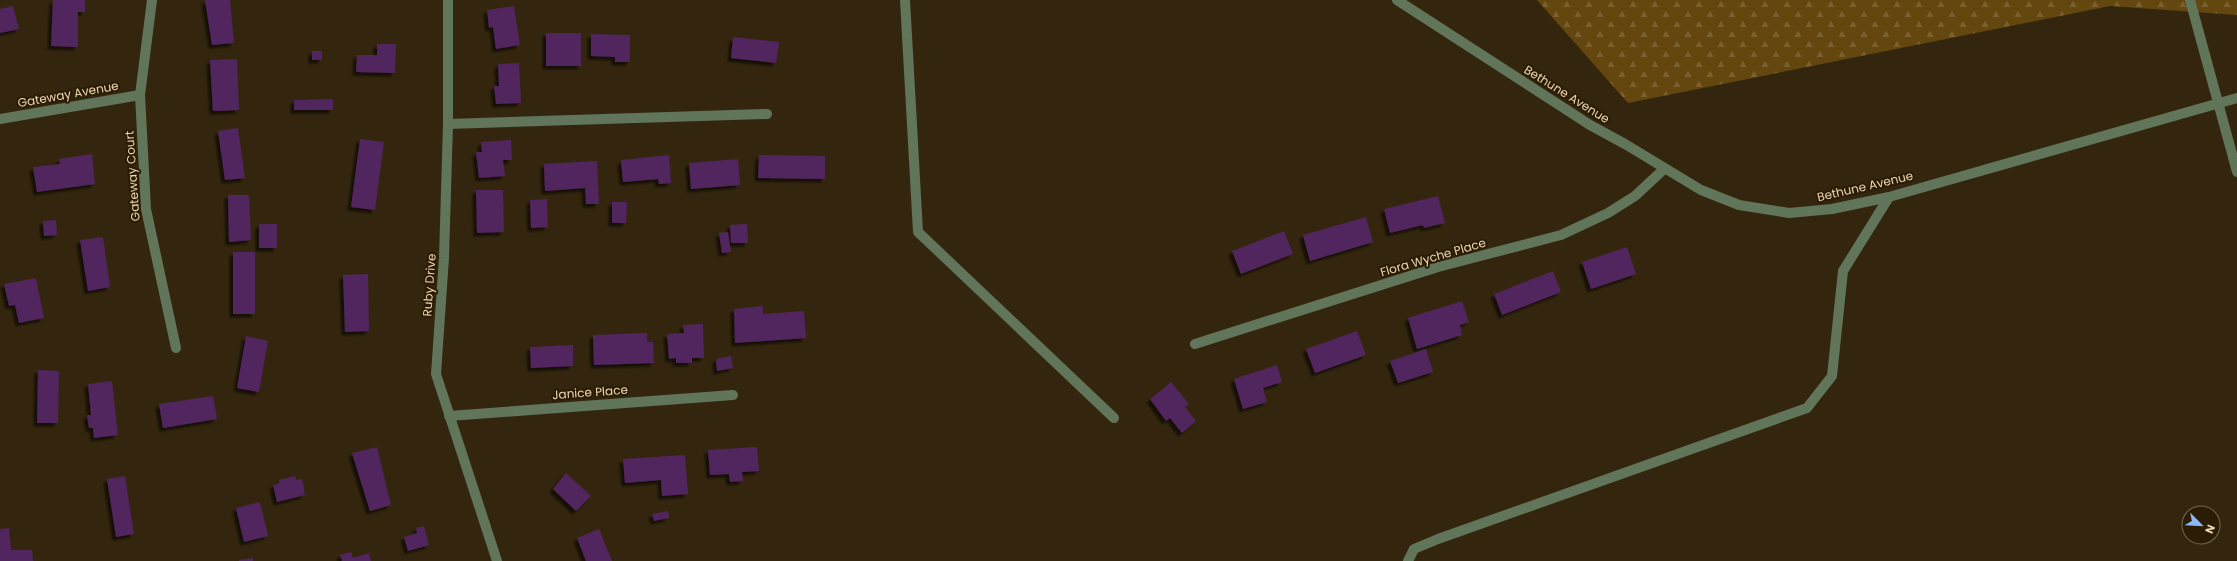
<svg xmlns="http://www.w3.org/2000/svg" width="2237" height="561" font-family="Poppins,sans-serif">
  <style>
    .forest { fill: url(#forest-firs) }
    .building { fill: #51255e; filter: url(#shadow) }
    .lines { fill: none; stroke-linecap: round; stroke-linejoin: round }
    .minor { stroke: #60755a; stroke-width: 10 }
    .labels { text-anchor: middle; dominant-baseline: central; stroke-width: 4; stroke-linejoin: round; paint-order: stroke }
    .street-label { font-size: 12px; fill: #eed7b3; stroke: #2a1c05 }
  </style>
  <defs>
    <pattern id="forest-firs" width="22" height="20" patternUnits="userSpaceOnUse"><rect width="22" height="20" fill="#64460f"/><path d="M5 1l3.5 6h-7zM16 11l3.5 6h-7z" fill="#7a6030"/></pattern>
    <filter id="shadow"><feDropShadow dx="-3.5" dy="3.5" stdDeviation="1" flood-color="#0009"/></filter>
  </defs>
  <rect width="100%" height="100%" fill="#34260e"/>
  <!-- forest -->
  <polygon class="forest" points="1537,0 2237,0 2237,15 2110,6 1628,103"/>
  <!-- building -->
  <g class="building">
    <polygon points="53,0 85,0 85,12 78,12 78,47 51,46"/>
    <polygon points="205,0 230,0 234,43 212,45"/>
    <polygon points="13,6 19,29 0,33 0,9"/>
    <polygon points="514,6 520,45 496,49 493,27 489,28 487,10"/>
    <rect x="546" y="33" width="35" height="33"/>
    <polygon points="591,34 630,35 630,62 615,62 615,57 591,56"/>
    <polygon points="733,37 779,42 776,63 731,58"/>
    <polygon points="377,44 396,44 395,73 356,72 357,55 377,55"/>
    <rect x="312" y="51" width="10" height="9"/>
    <polygon points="237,59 239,110 213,111 210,60"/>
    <polygon points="519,63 521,103 496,104 494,86 499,86 498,64"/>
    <polygon points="333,99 333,110 294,110 294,100"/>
    <polygon points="238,128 245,178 225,180 218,131"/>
    <polygon points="360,139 384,142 375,210 351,207"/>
    <polygon points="511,140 512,160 503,160 505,176 479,178 476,152 482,152 481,142"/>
    <polygon points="92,154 95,184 37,192 33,167 60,164 59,159"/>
    <polygon points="669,155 671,183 659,184 658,179 623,182 621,160"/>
    <polygon points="759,155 825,156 825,179 758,178"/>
    <polygon points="738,159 740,185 691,189 689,163"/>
    <polygon points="597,161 599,204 586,204 585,188 545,191 544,164"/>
    <polygon points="476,190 503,190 504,232 477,233"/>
    <polygon points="228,195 249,195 251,240 229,242"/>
    <polygon points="1438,196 1445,223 1424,228 1423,225 1390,233 1384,209"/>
    <polygon points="547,199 548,227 531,228 530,200"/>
    <polygon points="612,202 627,202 626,223 612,223"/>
    <polygon points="1366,217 1373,242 1310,261 1303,235"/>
    <polygon points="56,220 57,235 44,236 43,221"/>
    <rect x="259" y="224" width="18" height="24"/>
    <polygon points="747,224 748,243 731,243 730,225"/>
    <polygon points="1284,231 1293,254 1241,274 1232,251"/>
    <polygon points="728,232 731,252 722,253 719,233"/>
    <polygon points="103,237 110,287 88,291 80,240"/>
    <polygon points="1627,247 1636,274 1591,289 1582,262"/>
    <rect x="233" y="252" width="22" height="62"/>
    <polygon points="1553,271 1561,292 1502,315 1494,294"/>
    <polygon points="368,274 369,331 345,332 343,275"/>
    <polygon points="36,278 44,318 19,323 15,305 9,306 4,284"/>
    <polygon points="1462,301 1469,322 1460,325 1462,335 1417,349 1408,318"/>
    <polygon points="763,306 763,314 804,311 806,338 735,343 734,309"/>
    <polygon points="703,324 704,358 692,358 692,363 676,363 676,358 669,359 667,334 684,333 683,325"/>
    <polygon points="1357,331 1366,355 1315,373 1306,349"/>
    <polygon points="647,333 647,342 653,342 654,363 594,365 593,335"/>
    <polygon points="246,336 268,341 259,392 237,388"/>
    <polygon points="573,345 573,366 531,368 530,347"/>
    <polygon points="1426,349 1433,372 1398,383 1390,361"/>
    <polygon points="731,356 733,368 717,371 716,359"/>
    <polygon points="1277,365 1282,382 1263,388 1267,402 1243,409 1234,379"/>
    <polygon points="38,370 59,371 58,423 37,423"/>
    <polygon points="112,381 118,435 94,438 93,428 89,428 87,415 91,415 88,384"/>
    <polygon points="1171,382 1189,404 1185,407 1196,421 1182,433 1170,418 1166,421 1150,399"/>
    <polygon points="213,396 217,419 163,428 159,404"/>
    <polygon points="377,447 391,505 370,511 352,453"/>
    <polygon points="757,447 759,471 742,472 743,481 730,482 729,474 710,475 708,450"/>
    <polygon points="685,455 688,494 662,496 661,480 625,483 623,459"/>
    <polygon points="566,473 591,496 576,511 553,489"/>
    <polygon points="125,476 134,534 116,537 107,479"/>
    <polygon points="295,476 296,480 302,479 305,495 277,502 273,485 279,483 279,480"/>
    <polygon points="260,502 268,536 244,542 236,508"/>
    <polygon points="668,511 669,518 654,521 652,514"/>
    <polygon points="424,526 429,545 408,551 404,537 417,533 416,528"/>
    <polygon points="9,528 11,550 32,550 33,561 0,561 0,529"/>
    <polygon points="599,529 612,561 586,561 577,538"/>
    <polygon points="351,552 353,558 369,553 371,561 342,561 340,555"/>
    <polygon points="253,558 253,561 239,561 239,560"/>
  </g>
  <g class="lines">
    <!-- minor -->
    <g class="minor">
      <polyline points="152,0 140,95 146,209 176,348"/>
      <polyline points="448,0 448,124 444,258 436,374 497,561"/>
      <polyline points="905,0 918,232 1114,418"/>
      <polyline points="1397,0 1590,125 1625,144 1701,190 1739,205 1789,213 1832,209 1889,197 2237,98"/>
      <polyline points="2190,0 2237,172"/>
      <polyline points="0,119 140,95"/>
      <polyline points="448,124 767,114"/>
      <polyline points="1195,344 1438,267 1561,235 1608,213 1635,196 1664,169"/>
      <polyline points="449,416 733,395"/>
      <polyline points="1408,561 1414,549 1438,539 1807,408 1832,376 1843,271 1889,197"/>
    </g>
  </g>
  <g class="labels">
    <!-- street labels -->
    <g class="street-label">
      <text transform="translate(68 94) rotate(-10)">Gateway Avenue</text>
      <text transform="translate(1567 94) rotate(32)">Bethune Avenue</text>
      <text transform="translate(132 176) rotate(-94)">Gateway Court</text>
      <text transform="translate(1865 186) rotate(-13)">Bethune Avenue</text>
      <text transform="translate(1433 257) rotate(-16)">Flora Wyche Place</text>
      <text transform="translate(429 285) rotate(-86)">Ruby Drive</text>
      <text transform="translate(590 392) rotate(-4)">Janice Place</text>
    </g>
  </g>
  <!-- north arrow -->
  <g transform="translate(2201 525) rotate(114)"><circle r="19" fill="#2a1c05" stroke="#78674b"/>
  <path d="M0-3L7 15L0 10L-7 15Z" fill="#8cb9fc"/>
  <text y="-6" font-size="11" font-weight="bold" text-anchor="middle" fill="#eed7b3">N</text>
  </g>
</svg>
